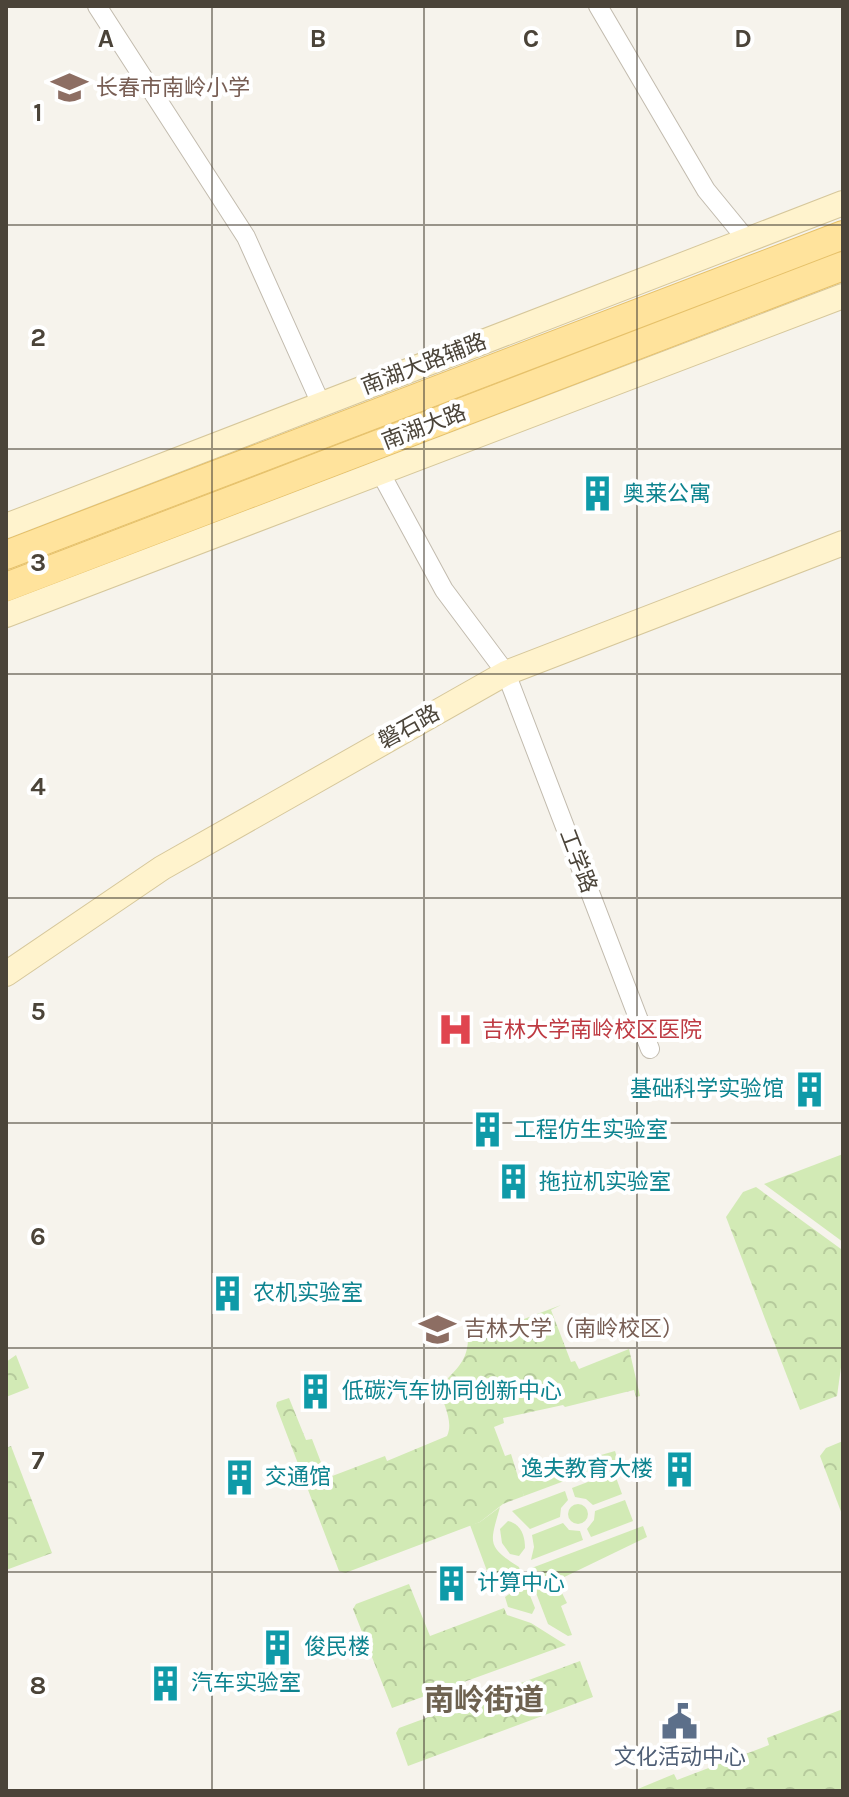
<svg xmlns="http://www.w3.org/2000/svg" width="849" height="1797" font-family="Karla,'Noto Sans SC',sans-serif">
  <style>
    .grass { fill: #d2eab5 }
    .forest { fill: url(#forest-crowns) }
    .lines { fill: none; stroke-linecap: round; stroke-linejoin: round }
    .street-casing { stroke: #c2bbae; stroke-width: 20 }
    .secondary-casing { stroke: #d6c79b; stroke-width: 26 }
    .primary-casing { stroke: #e6c16a; stroke-width: 30 }
    .street { stroke: #fff; stroke-width: 18 }
    .secondary { stroke: #fff3cd; stroke-width: 24 }
    .primary { stroke: #ffe39c; stroke-width: 28 }
    .grid { fill: none; stroke: #4b4439; stroke-width: 2; stroke-opacity: 0.55 }
    .labels { text-anchor: middle; dominant-baseline: central; stroke-width: 8; stroke-linejoin: round; paint-order: stroke }
    .education-label { font-size: 22px; fill: #785e54; stroke: #fff; text-anchor: start }
    .street-label { font-size: 22px; fill: #4b4439; stroke: #fff }
    .culture-label { font-size: 22px; fill: #0d838f; stroke: #fff; text-anchor: start }
    .health-label { font-size: 22px; fill: #be3a42; stroke: #fff; text-anchor: start }
    .service-label { font-size: 22px; fill: #4e5e75; stroke: #fff }
    .district-label { font-size: 30px; font-weight: bold; fill: #6e6250; stroke: #fff }
    .grid-label { font-size: 26px; text-anchor: middle; font-weight: bold; fill: #4b4439; stroke: #fff; stroke-width: 8; stroke-linejoin: round; paint-order: stroke }
  </style>
  <defs>
    <pattern id="forest-crowns" width="20" height="18" patternUnits="userSpaceOnUse" patternTransform="scale(2)"><rect width="20" height="18" fill="#d2eab5"/><path d="M2 6a3 3 0 1 1 6 0M12 15a3 3 0 1 1 6 0" fill="none" stroke="#b6ca9c"/></pattern>
  </defs>
  <rect width="100%" height="100%" fill="#f6f3ec"/>
  <!-- grass -->
  <g class="grass">
    <polygon points="615,1451 618,1461 524,1496 517,1479"/>
    <polygon points="614,1472 622,1494 593,1505 586,1499 575,1497 572,1488"/>
    <polygon points="565,1491 568,1500 561,1508 560,1517 530,1529 512,1511"/>
    <polygon points="625,1500 633,1521 591,1537 587,1529 594,1520 595,1511"/>
    <circle cx="578" cy="1514" r="10"/>
    <path d="M500,1507C490,1543 486,1546 519,1567L521,1574L518,1581L494,1590L470,1525L480,1522Z"/>
    <path d="M508,1521C521,1524 525,1536 525,1548L519,1556L510,1554L502,1543L500,1529Z"/>
    <polygon points="563,1523 569,1530 580,1531 583,1540 531,1560 534,1547 532,1535"/>
    <polygon points="643,1526 647,1537 556,1581 567,1603 561,1606 572,1635 568,1636 548,1624 528,1572 529,1569"/>
    <polygon points="521,1586 527,1588 535,1608 532,1614 508,1607 505,1597"/>
  </g>
  <!-- forest -->
  <g class="forest">
    <polygon points="843,1154 843,1242 764,1184"/>
    <polygon points="756,1187 841,1249 843,1353 837,1396 800,1410 726,1217 743,1192"/>
    <path d="M561,1305L551,1310L571,1362L575,1361L579,1369L629,1349L640,1396L636,1397L634,1390L565,1407L563,1405L503,1418L504,1423L494,1427L505,1456L511,1454L524,1496L503,1504L480,1522L345,1573L339,1571L276,1406L277,1402L289,1398L306,1440L312,1439L327,1478L385,1456L387,1461L447,1436C454,1422 443,1403 439,1389C452,1371 467,1365 468,1340Z"/>
    <polygon points="16,1355 29,1388 6,1397 6,1362"/>
    <polygon points="843,1441 843,1517 820,1456 826,1448"/>
    <polygon points="11,1446 52,1553 6,1570 6,1448"/>
    <polygon points="409,1584 430,1636 504,1608 507,1615 531,1623 566,1645 392,1708 353,1609 356,1604"/>
    <polygon points="580,1661 593,1697 408,1766 396,1733 399,1728"/>
    <polygon points="843,1709 843,1791 633,1791 674,1774 677,1780 769,1745 767,1738"/>
  </g>
  <g class="lines">
    <defs>
      <g id="street">
        <polyline points="97,6 246,237 321,404"/>
        <polyline points="598,6 706,190 747,240"/>
        <polyline points="380,472 444,590 506,673 650,1049"/>
      </g>
      <g id="secondary">
        <polyline points="6,526 843,203"/>
        <polyline points="6,615 843,296"/>
        <polyline points="6,974 162,868 506,673 843,543"/>
      </g>
      <g id="primary">
        <polyline points="6,555 843,235"/>
        <polyline points="6,587 843,266"/>
      </g>
    </defs>
    <!-- street casing -->
    <use href="#street" class="street-casing"/>
    <!-- secondary casing -->
    <use href="#secondary" class="secondary-casing"/>
    <!-- primary casing -->
    <use href="#primary" class="primary-casing"/>
    <!-- street -->
    <use href="#street" class="street"/>
    <!-- secondary -->
    <use href="#secondary" class="secondary"/>
    <!-- primary -->
    <use href="#primary" class="primary"/>
  </g>
  <!-- grid -->
  <path class="grid" d="M212,6V1791M424,6V1791M637,6V1791M6,225H843M6,449H843M6,674H843M6,898H843M6,1123H843M6,1348H843M6,1572H843"/>
  <!-- icons -->
  <defs>
    <symbol id="school-bare" viewBox="-9 -9 18 18"><path d="M0-5L7-2L0 1L-7-2ZM-4 1L0 2.5L4 1V4Q0 6-4 4Z" fill="#8d6e63" stroke="#fff" stroke-width="2.5" paint-order="stroke"/></symbol>
    <symbol id="building-bare" viewBox="-9 -9 18 18"><path d="M-4-6H4V6H1V3H-1V6H-4ZM-2.5-4.3h1.7v1.8h-1.7ZM.8-4.3h1.7v1.8H.8ZM-2.5-1h1.7V.8h-1.7ZM.8-1h1.7V.8H.8Z" fill="#0f9aa8" stroke="#fff" stroke-width="2.5" paint-order="stroke"/></symbol>
    <symbol id="hospital-bare" viewBox="-9 -9 18 18"><path d="M-5-5h3v3.5h4V-5h3V5h-3V1.5h-4V5h-3Z" fill="#e0444e" stroke="#fff" stroke-width="2.5" paint-order="stroke"/></symbol>
    <symbol id="university-bare" viewBox="-9 -9 18 18"><path d="M0-5L7-2L0 1L-7-2ZM-4 1L0 2.5L4 1V4Q0 6-4 4Z" fill="#8d6e63" stroke="#fff" stroke-width="2.5" paint-order="stroke"/></symbol>
    <symbol id="civic-bare" viewBox="-9 -9 18 18"><path d="M-.6-6.5H3V-4.5H.6V-3L4-1V1h2V6H-6V1h2V-1L-.6-3ZM-1.2 2.5V6h2.4V2.5Z" fill="#5c6f8a" stroke="#fff" stroke-width="2.5" paint-order="stroke"/></symbol>
  </defs>
  <g fill-rule="evenodd">
    <use href="#school-bare" x="44" y="62" width="51" height="51"/>
    <use href="#building-bare" x="572" y="468" width="51" height="51"/>
    <use href="#hospital-bare" x="430" y="1004" width="51" height="51"/>
    <use href="#building-bare" x="784" y="1064" width="51" height="51"/>
    <use href="#building-bare" x="462" y="1104" width="51" height="51"/>
    <use href="#building-bare" x="488" y="1156" width="51" height="51"/>
    <use href="#building-bare" x="202" y="1268" width="51" height="51"/>
    <use href="#university-bare" x="412" y="1304" width="51" height="51"/>
    <use href="#building-bare" x="290" y="1366" width="51" height="51"/>
    <use href="#building-bare" x="654" y="1444" width="51" height="51"/>
    <use href="#building-bare" x="214" y="1452" width="51" height="51"/>
    <use href="#building-bare" x="426" y="1558" width="51" height="51"/>
    <use href="#building-bare" x="252" y="1622" width="51" height="51"/>
    <use href="#building-bare" x="140" y="1658" width="51" height="51"/>
    <use href="#civic-bare" x="654" y="1696" width="51" height="51"/>
  </g>
  <g class="labels">
    <!-- education labels -->
    <g class="education-label">
      <text x="96" y="88">长春市南岭小学</text>
      <text x="464" y="1329">吉林大学（南岭校区）</text>
    </g>
    <!-- street labels -->
    <g class="street-label">
      <text transform="translate(424 364) rotate(-21)">南湖大路辅路</text>
      <text transform="translate(424 427) rotate(-21)">南湖大路</text>
      <text transform="translate(409 727) rotate(-29)">磐石路</text>
      <text transform="translate(578 861) rotate(69)">工学路</text>
    </g>
    <!-- culture labels -->
    <g class="culture-label">
      <text x="623" y="494">奥莱公寓</text>
      <text x="784" y="1089" text-anchor="end">基础科学实验馆</text>
      <text x="514" y="1130">工程仿生实验室</text>
      <text x="539" y="1182">拖拉机实验室</text>
      <text x="253" y="1293">农机实验室</text>
      <text x="342" y="1391">低碳汽车协同创新中心</text>
      <text x="653" y="1469" text-anchor="end">逸夫教育大楼</text>
      <text x="265" y="1477">交通馆</text>
      <text x="477" y="1583">计算中心</text>
      <text x="304" y="1647">俊民楼</text>
      <text x="191" y="1683">汽车实验室</text>
    </g>
    <!-- health labels -->
    <g class="health-label">
      <text x="482" y="1030">吉林大学南岭校区医院</text>
    </g>
    <!-- service labels -->
    <g class="service-label">
      <text x="680" y="1757">文化活动中心</text>
    </g>
    <!-- district labels -->
    <g class="district-label">
      <text x="484" y="1700">南岭街道</text>
    </g>
  </g>
  <g class="grid-label">
    <text x="106" y="47">A</text>
    <text x="318" y="47">B</text>
    <text x="531" y="47">C</text>
    <text x="743" y="47">D</text>
    <text x="38" y="121">1</text>
    <text x="38" y="346">2</text>
    <text x="38" y="571">3</text>
    <text x="38" y="795">4</text>
    <text x="38" y="1020">5</text>
    <text x="38" y="1245">6</text>
    <text x="38" y="1469">7</text>
    <text x="38" y="1694">8</text>
  </g>
  <!-- border -->
  <rect width="849" height="1797" fill="none" stroke="#4b4439" stroke-width="16"/>
</svg>
